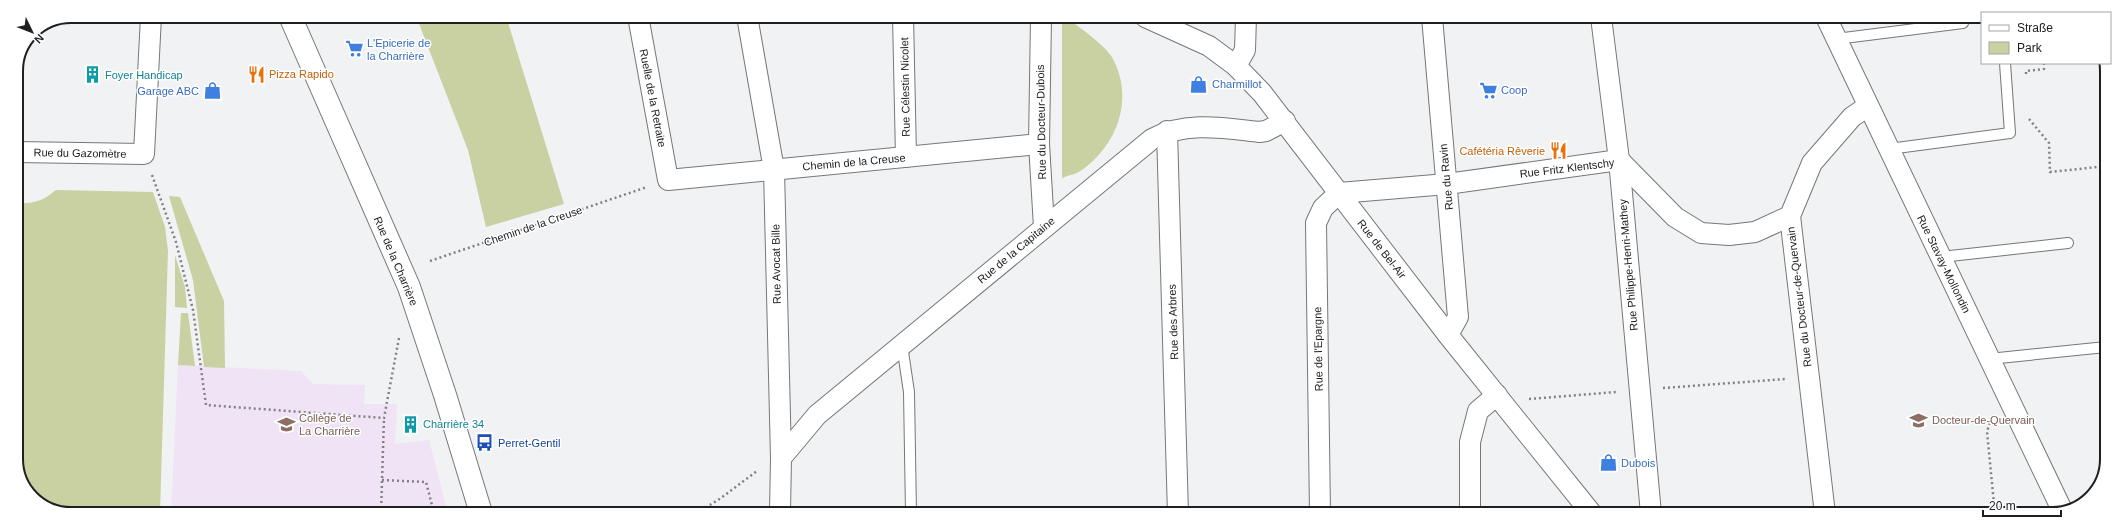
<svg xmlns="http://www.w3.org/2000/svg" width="2123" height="530" font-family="Helvetica,sans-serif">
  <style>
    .education { fill: #f0e3f6 }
    .green { fill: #c9d1a2 }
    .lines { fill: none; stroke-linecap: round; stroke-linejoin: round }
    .lane-casing { stroke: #767779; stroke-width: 12 }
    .street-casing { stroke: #767779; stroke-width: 22 }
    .secondary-casing { stroke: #767779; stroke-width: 24 }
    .path { stroke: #808182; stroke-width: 2.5; stroke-dasharray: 2 3; stroke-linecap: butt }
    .lane { stroke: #fff; stroke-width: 10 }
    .street { stroke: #fff; stroke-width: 20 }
    .secondary { stroke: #fff; stroke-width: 22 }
    .labels { text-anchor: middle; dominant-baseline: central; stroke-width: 3; stroke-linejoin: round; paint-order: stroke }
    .shop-label { font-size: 11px; fill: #366cbe; stroke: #fff; text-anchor: start }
    .food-label { font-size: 11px; fill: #c56008; stroke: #fff; text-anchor: start }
    .culture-label { font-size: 11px; fill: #0d838f; stroke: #fff; text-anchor: start }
    .street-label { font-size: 11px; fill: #202021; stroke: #fff }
    .education-label { font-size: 11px; fill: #785e54; stroke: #fff; text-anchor: start }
    .transit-label { font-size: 11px; fill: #164399; stroke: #fff; text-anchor: start }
    .rim { fill: none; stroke: #202021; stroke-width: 2 }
  </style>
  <rect width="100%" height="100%" fill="#f1f2f4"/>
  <!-- education -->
  <polygon class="education" points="178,365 301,371 313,384 365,385 364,404 397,404 395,444 429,440 448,513 171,513"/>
  <!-- green -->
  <g class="green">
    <polygon points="416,16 506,16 564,204 486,227 468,150"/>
    <path d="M1069,20C1080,27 1108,48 1113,59C1134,99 1118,144 1082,170C1077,174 1069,175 1062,178V23Z"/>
    <path d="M56,190L153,192L165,227L168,251L160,513H60L30,495L16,466V203C34,204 43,201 56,190Z"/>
    <polygon points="169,196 180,197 224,301 225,368 204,367 193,280"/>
    <polygon points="175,255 185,287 187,308 175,307"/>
    <polygon points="181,313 188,313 195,366 178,365"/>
  </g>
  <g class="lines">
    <defs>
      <g id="lane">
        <polyline points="1836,39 1963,23"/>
        <polyline points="1889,149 2010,133 2005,63"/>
        <polyline points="1941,257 2068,243"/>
        <polyline points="902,345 909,392 911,513"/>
        <polyline points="1989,359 2106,347"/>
      </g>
      <g id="street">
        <polyline points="638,16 668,180 1039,144"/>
        <polyline points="747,16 774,170 781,458 780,513"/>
        <polyline points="903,16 906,157"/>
        <polyline points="1041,17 1039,144 1044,227"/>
        <polyline points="1145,17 1209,46 1236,66 1262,93 1448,335 1592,514"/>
        <polyline points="1432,17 1458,317 1448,335"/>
        <polyline points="1601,17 1619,160 1651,514"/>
        <polyline points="1826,17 2062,510"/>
        <polyline points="1236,66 1245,50 1246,17"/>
        <polyline points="1167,131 1178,514"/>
        <polyline points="16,152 144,154 151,16"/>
        <polyline points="1619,160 1675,217 1701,233 1729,235 1755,232 1790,216"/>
        <polyline points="1339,193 1447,184 1619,160"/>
        <path d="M781,458L817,415L1152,139C1186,121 1223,128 1259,132L1266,131L1285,121"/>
        <polyline points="1320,514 1316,223 1323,208 1339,193"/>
        <polyline points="1470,514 1470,442 1478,411 1497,395"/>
        <polyline points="1825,514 1790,216 1812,163 1852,117 1868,106"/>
      </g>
      <polyline id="secondary" points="290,16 409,287 445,395 481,513"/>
    </defs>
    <!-- lane casing -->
    <use href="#lane" class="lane-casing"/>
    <!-- street casing -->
    <use href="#street" class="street-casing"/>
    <!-- secondary casing -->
    <use href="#secondary" class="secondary-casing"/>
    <!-- path -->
    <g class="path">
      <polyline points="2026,74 2026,71 2044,69 2044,63"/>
      <polyline points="2029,119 2049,143 2050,172 2107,166"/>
      <polyline points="152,175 176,242 193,310 206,405 384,418 399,338"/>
      <polyline points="430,261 647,187"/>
      <polyline points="1663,388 1786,379"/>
      <polyline points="1529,399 1616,392"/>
      <polyline points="1991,418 1987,432 1995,514"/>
      <polyline points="382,480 426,482 434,513"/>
      <polyline points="381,513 384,418"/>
      <polyline points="697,513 721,498 757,471"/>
    </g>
    <!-- lane -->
    <use href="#lane" class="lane"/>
    <!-- street -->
    <use href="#street" class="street"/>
    <!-- secondary -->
    <use href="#secondary" class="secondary"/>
  </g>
  <!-- icons -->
  <defs>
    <symbol id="supermarket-bare" viewBox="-9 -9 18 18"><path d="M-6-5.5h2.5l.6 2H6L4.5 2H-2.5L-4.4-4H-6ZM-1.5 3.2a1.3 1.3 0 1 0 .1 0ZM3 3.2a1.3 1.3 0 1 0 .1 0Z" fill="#3f7fe0" stroke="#fff" stroke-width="2.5" paint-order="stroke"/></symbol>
    <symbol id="restaurant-bare" viewBox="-9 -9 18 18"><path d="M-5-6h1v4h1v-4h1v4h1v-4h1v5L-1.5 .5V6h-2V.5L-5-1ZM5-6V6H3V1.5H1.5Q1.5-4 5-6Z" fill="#e8710a" stroke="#fff" stroke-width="2.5" paint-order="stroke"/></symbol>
    <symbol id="building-bare" viewBox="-9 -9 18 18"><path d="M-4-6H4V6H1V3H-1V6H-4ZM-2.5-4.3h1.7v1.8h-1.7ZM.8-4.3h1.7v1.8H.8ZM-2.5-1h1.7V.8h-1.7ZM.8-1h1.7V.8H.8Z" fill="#0f9aa8" stroke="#fff" stroke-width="2.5" paint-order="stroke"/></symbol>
    <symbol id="shop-bare" viewBox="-9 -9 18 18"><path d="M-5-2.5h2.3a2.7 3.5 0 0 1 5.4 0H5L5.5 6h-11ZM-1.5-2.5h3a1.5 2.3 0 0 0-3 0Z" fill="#3f7fe0" stroke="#fff" stroke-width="2.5" paint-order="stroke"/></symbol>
    <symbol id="school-bare" viewBox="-9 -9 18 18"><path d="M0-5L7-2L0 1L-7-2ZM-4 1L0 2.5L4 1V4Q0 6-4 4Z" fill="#8d6e63" stroke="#fff" stroke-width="2.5" paint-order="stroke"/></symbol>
    <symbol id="bus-bare" viewBox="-9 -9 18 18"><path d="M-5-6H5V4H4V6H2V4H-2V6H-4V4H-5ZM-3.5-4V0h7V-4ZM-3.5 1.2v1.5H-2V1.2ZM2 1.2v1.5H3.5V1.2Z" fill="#1a4fb4" stroke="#fff" stroke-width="2.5" paint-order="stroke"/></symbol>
  </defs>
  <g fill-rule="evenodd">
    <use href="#supermarket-bare" x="342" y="36" width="25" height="25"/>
    <use href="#restaurant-bare" x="244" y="62" width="25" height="25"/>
    <use href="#building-bare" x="80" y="62" width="25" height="25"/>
    <use href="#shop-bare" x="1186" y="72" width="25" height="25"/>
    <use href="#supermarket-bare" x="1476" y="78" width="25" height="25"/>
    <use href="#shop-bare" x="200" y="78" width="25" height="25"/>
    <use href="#restaurant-bare" x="1546" y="138" width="25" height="25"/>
    <use href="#school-bare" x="1906" y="408" width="25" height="25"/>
    <use href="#school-bare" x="274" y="412" width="25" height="25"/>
    <use href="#building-bare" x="398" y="412" width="25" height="25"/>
    <use href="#bus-bare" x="472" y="430" width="25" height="25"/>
    <use href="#shop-bare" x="1596" y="450" width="25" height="25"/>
  </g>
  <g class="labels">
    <!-- shop labels -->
    <g class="shop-label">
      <text x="367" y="43">L'Epicerie de<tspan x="367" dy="13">la Charrière</tspan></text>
      <text x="1212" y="84">Charmillot</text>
      <text x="1501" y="90">Coop</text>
      <text x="199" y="91" text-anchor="end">Garage ABC</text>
      <text x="1621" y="463">Dubois</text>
    </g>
    <!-- food labels -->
    <g class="food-label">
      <text x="269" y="74">Pizza Rapido</text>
      <text x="1545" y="151" text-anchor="end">Cafétéria Rêverie</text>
    </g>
    <!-- culture labels -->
    <g class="culture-label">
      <text x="105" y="75">Foyer Handicap</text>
      <text x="423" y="424">Charrière 34</text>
    </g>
    <!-- street labels -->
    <g class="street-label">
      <text transform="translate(905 87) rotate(-91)">Rue Célestin Nicolet</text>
      <text transform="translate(653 98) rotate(79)">Ruelle de la Retraite</text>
      <text transform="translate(1041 122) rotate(-91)">Rue du Docteur-Dubois</text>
      <text transform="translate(80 153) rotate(1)">Rue du Gazomètre</text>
      <text transform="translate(854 162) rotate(-5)">Chemin de la Creuse</text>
      <text transform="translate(1567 168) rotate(-7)">Rue Fritz Klentschy</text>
      <text transform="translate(1446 177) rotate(-95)">Rue du Ravin</text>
      <text transform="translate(533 226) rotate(-19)">Chemin de la Creuse</text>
      <text transform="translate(1382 249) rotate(52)">Rue de Bel-Air</text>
      <text transform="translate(1016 250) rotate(-40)">Rue de la Capitaine</text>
      <text transform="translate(396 261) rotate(67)">Rue de la Charrière</text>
      <text transform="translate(776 264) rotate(-91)">Rue Avocat Bille</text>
      <text transform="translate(1944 264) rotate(64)">Rue Stavay-Mollondin</text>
      <text transform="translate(1628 265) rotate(-95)">Rue Philippe-Henri-Mathey</text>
      <text transform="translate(1799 297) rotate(-97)">Rue du Docteur-de-Quervain</text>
      <text transform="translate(1173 322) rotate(-92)">Rue des Arbres</text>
      <text transform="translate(1318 349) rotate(-91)">Rue de l'Epargne</text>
    </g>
    <!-- education labels -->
    <g class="education-label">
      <text x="299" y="418">Collège de<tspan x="299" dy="13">La Charrière</tspan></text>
      <text x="1932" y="420">Docteur-de-Quervain</text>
    </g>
    <!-- transit labels -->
    <g class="transit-label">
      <text x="498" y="443">Perret-Gentil</text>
    </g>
  </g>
  <!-- crop -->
  <path d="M0 0H2123V530H0ZM71 23H2052A48 48 0 0 1 2100 71V459A48 48 0 0 1 2052 507H71A48 48 0 0 1 23 459V71A48 48 0 0 1 71 23Z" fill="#fff" fill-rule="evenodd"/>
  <path class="rim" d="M71 23H2052A48 48 0 0 1 2100 71V459A48 48 0 0 1 2052 507H71A48 48 0 0 1 23 459V71A48 48 0 0 1 71 23Z"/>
  <!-- legend -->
  <rect x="1981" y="12" width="130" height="52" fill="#ffffff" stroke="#a6a6a6"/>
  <rect x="1989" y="25" width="20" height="6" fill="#ffffff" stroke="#a6a6a6"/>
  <text x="2017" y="32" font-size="12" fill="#202021">Straße</text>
  <rect x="1989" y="42" width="20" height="12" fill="#c9d1a2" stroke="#a6a6a6"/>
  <text x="2017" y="52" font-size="12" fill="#202021">Park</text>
  <!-- north arrow -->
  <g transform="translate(32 32) rotate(133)" stroke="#ffffff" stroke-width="3" paint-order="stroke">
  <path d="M0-3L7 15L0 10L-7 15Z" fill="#202021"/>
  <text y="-6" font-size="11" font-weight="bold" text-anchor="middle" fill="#202021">N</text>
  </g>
  <!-- scale -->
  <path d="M1983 510v6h78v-6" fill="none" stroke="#202021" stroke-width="2"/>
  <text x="1989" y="510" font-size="12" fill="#202021" stroke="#ffffff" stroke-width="3" paint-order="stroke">20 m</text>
</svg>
